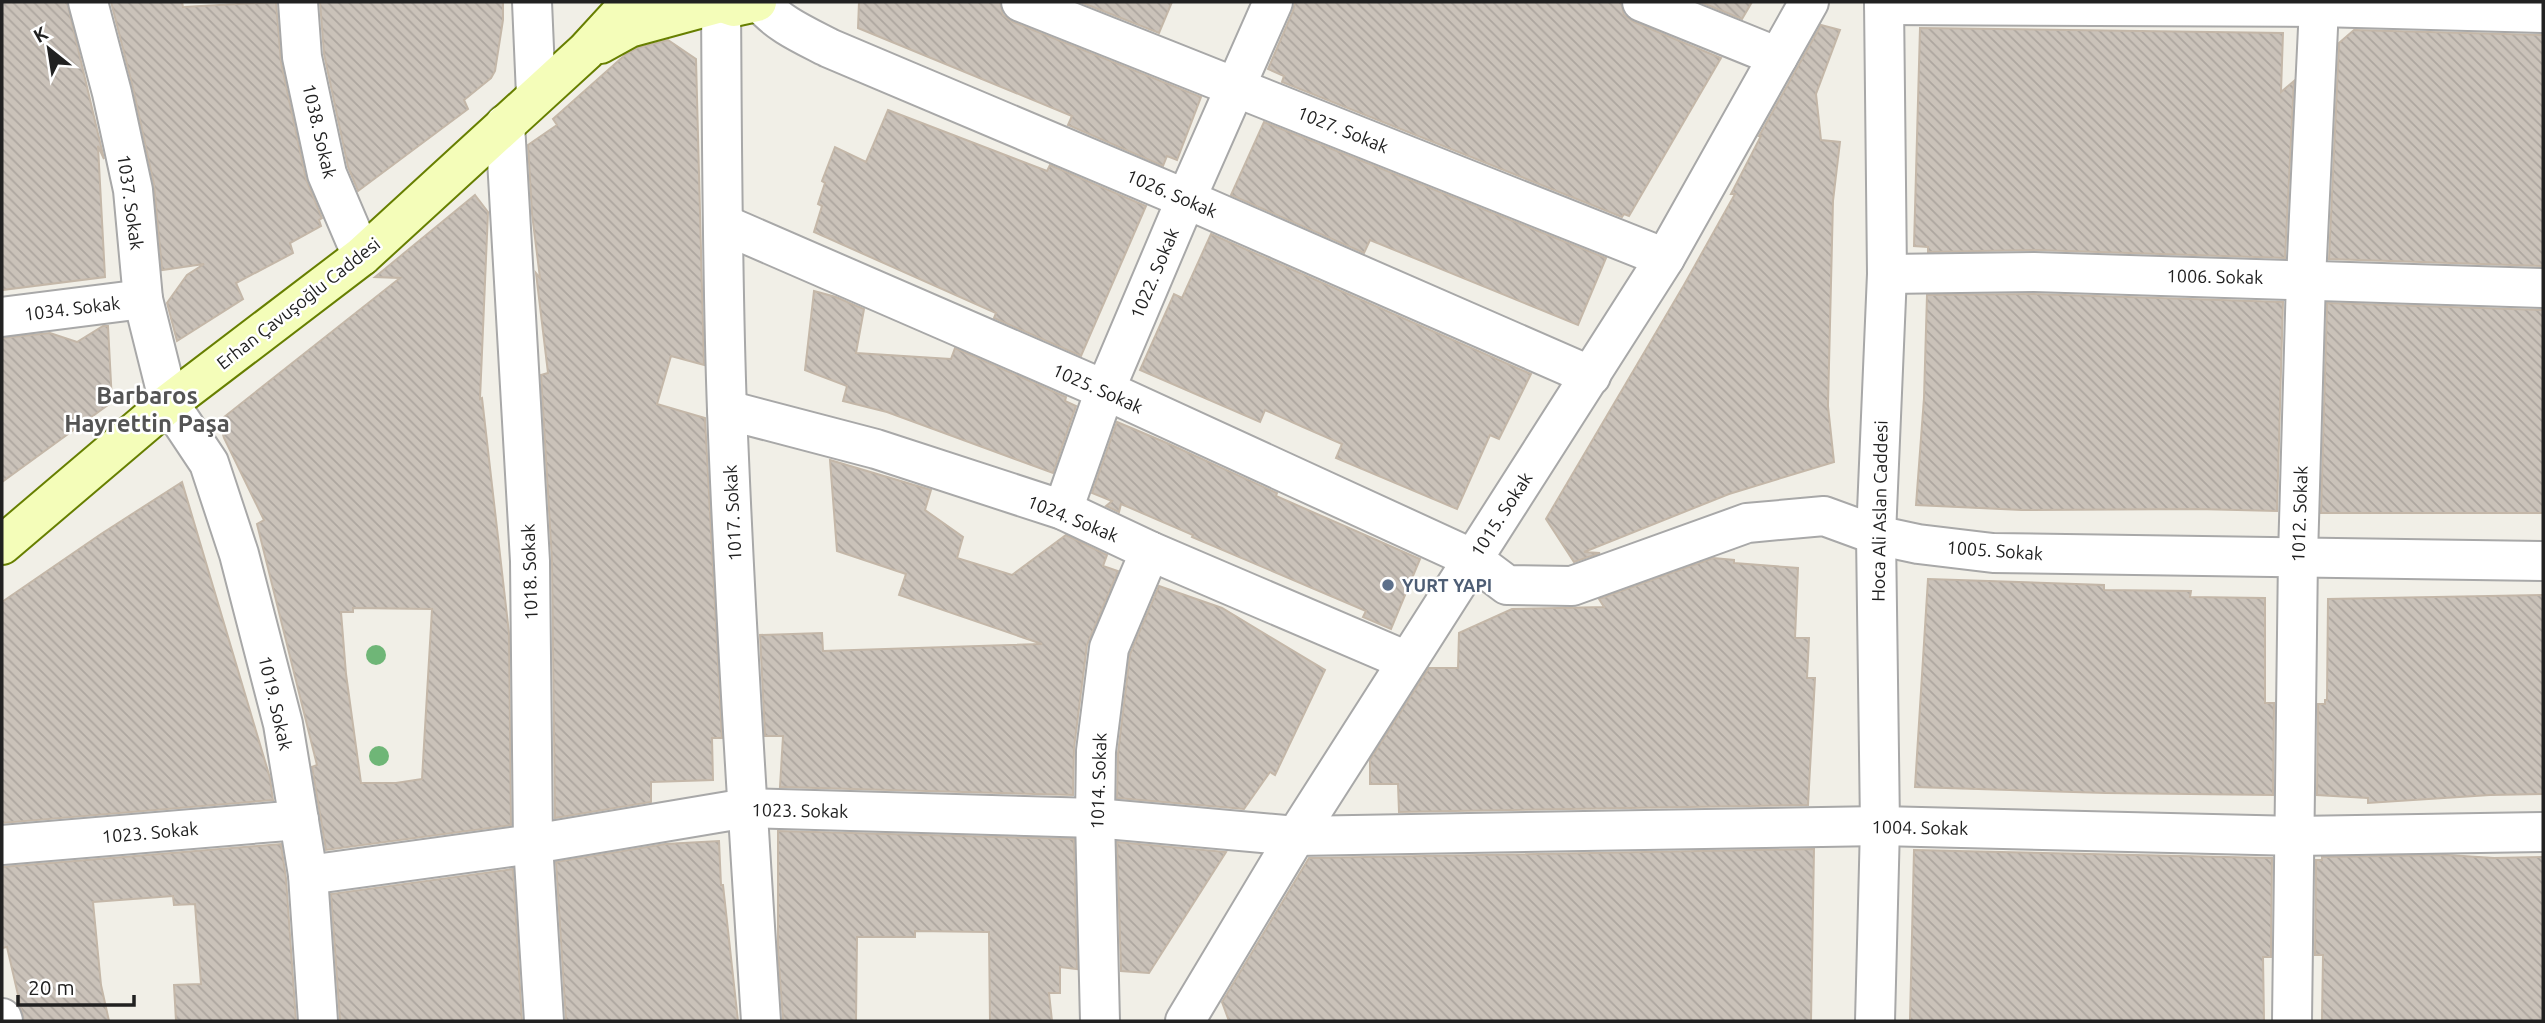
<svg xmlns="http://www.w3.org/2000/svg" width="2545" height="1023" font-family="Ubuntu,sans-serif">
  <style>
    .building { fill: url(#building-back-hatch); stroke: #c4b7a8; stroke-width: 2; fill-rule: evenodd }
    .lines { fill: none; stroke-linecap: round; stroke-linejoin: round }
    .street-casing { stroke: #a8a8a8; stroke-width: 42 }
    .secondary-casing { stroke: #677f00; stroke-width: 42 }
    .street { stroke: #fff; stroke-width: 38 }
    .secondary { stroke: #f4fdb9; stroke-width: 38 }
    .tree { fill: #6fb677 }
    .service-dot { fill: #5c6f8a; stroke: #fff; stroke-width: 2.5 }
    .labels { text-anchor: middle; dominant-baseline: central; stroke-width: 5; stroke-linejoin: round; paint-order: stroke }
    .street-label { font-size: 18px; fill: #212121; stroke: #fff }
    .service-label { font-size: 18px; font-weight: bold; fill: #4e5e75; stroke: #fff; text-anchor: start }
    .district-label { font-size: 24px; font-weight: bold; fill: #545454; stroke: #fff }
  </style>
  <defs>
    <pattern id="building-back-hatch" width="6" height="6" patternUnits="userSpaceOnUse" patternTransform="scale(1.75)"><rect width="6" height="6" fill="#cac2b9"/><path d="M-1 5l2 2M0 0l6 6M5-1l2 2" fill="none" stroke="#ada69f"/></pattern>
  </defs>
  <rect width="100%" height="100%" fill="#f1efe7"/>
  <!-- building -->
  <g class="building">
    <polygon points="2,2 67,2 104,159 98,146 105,277 2,290"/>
    <polygon points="111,2 182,2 183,7 276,2 281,62 306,179 322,218 319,220 321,226 290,243 293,253 236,283 243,299 177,341 167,303 187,275 204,264 162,270 154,185 133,88"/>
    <polygon points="320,2 503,2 503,20 495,71 491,78 464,100 468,109 358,191 348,167 324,54"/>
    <polygon points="859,2 1000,2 1003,15 1013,22 1201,97 1177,160 1167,156 1163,166 1068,125 1072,116 858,28"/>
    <polygon points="1080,2 1172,2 1159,33"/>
    <polygon points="1295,2 1621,2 1624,15 1634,22 1721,58 1629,216 1624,214 1622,217 1282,82 1284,76 1268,69 1293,11"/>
    <polygon points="1700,2 1752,2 1742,19"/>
    <polygon points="1821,25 1840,30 1816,94 1821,140 1840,142 1833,201 1828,406 1834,462 1729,494 1584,552 1600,553 1574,562 1546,519 1684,285 1735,194 1731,194 1761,136 1759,136"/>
    <polygon points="1920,28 2283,33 2281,92 2294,81 2285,258 2035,250 1928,252 1928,247 1914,246"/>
    <polygon points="2354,30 2543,35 2543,266 2329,259 2339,43"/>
    <polygon points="668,40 696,59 704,365 671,356 657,404 705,418 722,738 712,738 713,780 651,782 651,802 555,818 552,561 541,375 548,373 536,273 540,278 532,214 528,145 557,125 553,119 626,54 637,48"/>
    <polygon points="888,110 1047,171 1050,165 1146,206 1081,356 994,318 996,313 814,232 822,206 818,204 825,183 822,181 835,147 866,162"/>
    <polygon points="1264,122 1606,258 1578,325 1370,240 1364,253 1231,195"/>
    <path d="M475,195L488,212L480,399L482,398L509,633L511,825L326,850L312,767L317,765L257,524L264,520L224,438L219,421L400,278L375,277ZM353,608L432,609L422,779L396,783H361L346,674L341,612H353Z"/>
    <polygon points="1211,234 1531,374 1499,439 1490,435 1457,509 1336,458 1342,444 1303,427 1265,410 1260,422 1140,370 1174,294 1182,298"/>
    <polygon points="814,291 836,297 864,309 856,353 951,359 955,348 1066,397 1065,401 1076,406 1053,473 887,412 843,401 847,386 805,370"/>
    <polygon points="2034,294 2283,302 2277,511 2197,509 2022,510 1916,505 1924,398 1927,295"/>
    <polygon points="2327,303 2543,310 2543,513 2321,513"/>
    <polygon points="103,326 108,326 112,402 2,482 2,338 50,333 77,342"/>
    <polygon points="1117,422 1167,443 1277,493 1276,496 1420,559 1391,629 1363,617 1366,611 1192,537 1193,535 1121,504 1119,512 1106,506 1112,501 1092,493"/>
    <polygon points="830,460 931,490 925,510 963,537 957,558 1012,575 1066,535 1107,555 1103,566 1118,571 1087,645 1074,748 1073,795 780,787 783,736 765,736 760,635 822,633 823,651 1042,644 899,595 906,574 837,551"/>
    <polygon points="182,482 270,778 273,800 2,823 2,602 101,534"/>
    <polygon points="1713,558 1734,560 1734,563 1798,568 1795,638 1809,638 1807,678 1815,678 1808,805 1399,812 1398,784 1370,784 1370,760 1429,668 1458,668 1459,633 1512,609 1604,607 1599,599"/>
    <polygon points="1928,579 2104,585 2104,590 2191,591 2190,597 2265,598 2265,703 2274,703 2273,795 2106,793 1915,787"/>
    <polygon points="1159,586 1222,608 1325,670 1275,775 1270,772 1244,809 1117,798 1118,753 1130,654"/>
    <polygon points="2543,595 2543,794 2490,795 2368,803 2368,798 2317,795 2318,704 2325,704 2325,700 2327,700 2328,599"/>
    <polygon points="778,831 1074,839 1077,969 1060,967 1060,993 1049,993 1052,1021 990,1021 989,932 915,931 915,937 857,937 856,1021 783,1021 778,951"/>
    <polygon points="719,841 721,885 723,885 738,1021 566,1021 556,862 665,844"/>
    <polygon points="1117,842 1226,852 1149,973 1121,971"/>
    <polygon points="281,844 286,878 296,1021 176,1021 174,985 201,984 195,904 174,905 173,896 93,902 101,985 109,1021 24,1021 7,947 2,948 2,867"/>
    <polygon points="1814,849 1811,1021 1229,1021 1222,1002 1309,858"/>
    <polygon points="1914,850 2272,858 2271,957 2263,957 2264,1021 1910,1021"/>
    <polygon points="2447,855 2494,858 2543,857 2543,1021 2322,1021 2323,955 2315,955 2316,860 2322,860 2322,857"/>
    <polygon points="513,869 522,1021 340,1021 331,894"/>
  </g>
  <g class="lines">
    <defs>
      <g id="street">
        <polyline points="88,2 112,93 133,190 143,299 169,403 209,463 239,554 283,724 308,875 318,1021"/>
        <polyline points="298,2 302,57 327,174 362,256"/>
        <polyline points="532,2 536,95"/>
        <path d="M760,2C778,24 804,35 829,48L1186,199L1591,376"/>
        <polyline points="1021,2 1665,258"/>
        <polyline points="1642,2 1778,57"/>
        <path d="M721,3C722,139 722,274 727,410C735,614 748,818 761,1021"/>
        <polyline points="1884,5 2319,7 2543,13"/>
        <polyline points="505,124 530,561 533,844 544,1021"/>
        <polyline points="723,224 1105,390 1471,558 1507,585 1572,586 1747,523 1824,516 1876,535 1918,544 1993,553 2543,561"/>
        <polyline points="1887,274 2034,272 2543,288"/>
        <polyline points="2,317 143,299"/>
        <polyline points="727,410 876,449 1063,510 1150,551 1407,661"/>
        <polyline points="1063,510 1105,390 1186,199 1273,2"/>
        <polyline points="2,845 299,820"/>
        <polyline points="308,875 533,844 747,808 1095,818 1296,836 1880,826 2295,836 2543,832"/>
        <polyline points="2,1018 3,1021"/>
        <polyline points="1100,1021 1095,818 1096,751 1109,648 1150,551"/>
        <polyline points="1185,1021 1296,836 1665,258 1809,2"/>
        <polyline points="1875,1021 1880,826 1876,535 1887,274 1884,2"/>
        <polyline points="2292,1021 2298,556 2306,279 2319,7"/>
      </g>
      <g id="secondary">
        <polyline points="719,2 734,7 757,2"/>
        <polyline points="600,44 629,28 721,3"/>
        <polyline points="2,545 169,403 362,256 586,51 631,2"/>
      </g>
    </defs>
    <!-- street casing -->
    <use href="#street" class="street-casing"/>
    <!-- secondary casing -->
    <use href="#secondary" class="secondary-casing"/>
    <!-- street -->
    <use href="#street" class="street"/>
    <!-- secondary -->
    <use href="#secondary" class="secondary"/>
  </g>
  <!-- trees -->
  <g class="tree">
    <circle cx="376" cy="655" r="10"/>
    <circle cx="379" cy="756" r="10"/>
  </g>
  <!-- markers -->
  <circle class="service-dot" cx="1388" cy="585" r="7"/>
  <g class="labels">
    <!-- street labels -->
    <g class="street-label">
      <text transform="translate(1343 129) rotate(22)">1027. Sokak</text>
      <text transform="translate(320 131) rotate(77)">1038. Sokak</text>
      <text transform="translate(1172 193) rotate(23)">1026. Sokak</text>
      <text transform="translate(131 202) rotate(82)">1037. Sokak</text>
      <text transform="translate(1154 273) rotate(-67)">1022. Sokak</text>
      <text transform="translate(2215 276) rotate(1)">1006. Sokak</text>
      <text transform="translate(298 303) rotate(-38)">Erhan Çavuşoğlu Caddesi</text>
      <text transform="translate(72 308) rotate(-7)">1034. Sokak</text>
      <text transform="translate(1098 388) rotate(24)">1025. Sokak</text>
      <text transform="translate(1879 511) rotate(-89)">Hoca Ali Aslan Caddesi</text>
      <text transform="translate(732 513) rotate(-93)">1017. Sokak</text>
      <text transform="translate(1501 514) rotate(-57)">1015. Sokak</text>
      <text transform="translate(2299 514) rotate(-88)">1012. Sokak</text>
      <text transform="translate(1073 518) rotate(22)">1024. Sokak</text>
      <text transform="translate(1995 550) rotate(4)">1005. Sokak</text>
      <text transform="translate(529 572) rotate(-92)">1018. Sokak</text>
      <text transform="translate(276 703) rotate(77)">1019. Sokak</text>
      <text transform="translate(1098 781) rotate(-88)">1014. Sokak</text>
      <text transform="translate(800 810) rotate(1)">1023. Sokak</text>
      <text transform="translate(1920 827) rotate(1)">1004. Sokak</text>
      <text transform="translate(150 832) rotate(-5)">1023. Sokak</text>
    </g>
    <!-- service labels -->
    <g class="service-label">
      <text x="1402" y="585">YURT YAPI</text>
    </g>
    <!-- district labels -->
    <g class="district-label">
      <text x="147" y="395">Barbaros<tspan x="147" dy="28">Hayrettin Paşa</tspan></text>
    </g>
  </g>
  <!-- border -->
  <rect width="2545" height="1023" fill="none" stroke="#212121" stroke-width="7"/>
  <!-- north arrow -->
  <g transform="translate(49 49) rotate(330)" stroke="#ffffff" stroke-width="5" paint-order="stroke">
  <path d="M0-5L12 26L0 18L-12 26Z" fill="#212121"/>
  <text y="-10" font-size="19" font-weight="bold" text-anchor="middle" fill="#212121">K</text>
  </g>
  <!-- scale -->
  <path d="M18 995v10h116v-10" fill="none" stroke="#212121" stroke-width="3.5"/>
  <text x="28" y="995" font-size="21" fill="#212121" stroke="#ffffff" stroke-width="5" paint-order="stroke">20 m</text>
</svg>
